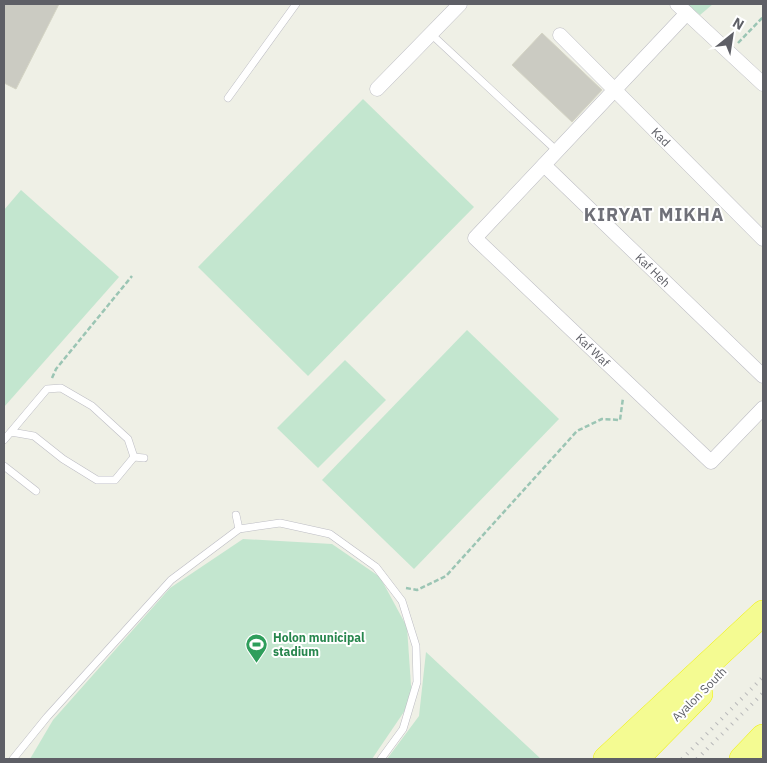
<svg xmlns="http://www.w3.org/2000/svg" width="767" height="763" font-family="'IBM Plex Sans',sans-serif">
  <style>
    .green { fill: #c3e6cf }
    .building { fill: #cbcbc2; stroke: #d4d4c4 }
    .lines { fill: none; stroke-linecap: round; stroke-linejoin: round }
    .service-casing { stroke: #bdbdc4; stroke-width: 8 }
    .minor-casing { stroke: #bdbdc4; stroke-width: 15 }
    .motorway-casing { stroke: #f0f105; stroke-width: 26 }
    .path { stroke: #9bc5b4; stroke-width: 2.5; stroke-dasharray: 5 2.5; stroke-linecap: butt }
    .service { stroke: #fff; stroke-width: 7 }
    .minor { stroke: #fff; stroke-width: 14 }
    .motorway { stroke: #f4fb92; stroke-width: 25 }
    .rail { stroke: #b8b8b9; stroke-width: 4; stroke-dasharray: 1 6; stroke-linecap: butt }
    .labels { text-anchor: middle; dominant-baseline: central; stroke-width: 4; stroke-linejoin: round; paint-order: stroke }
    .street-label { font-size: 12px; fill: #5e5f66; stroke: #fff }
    .leisure-label { font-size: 12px; font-weight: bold; fill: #27864d; stroke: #fff; text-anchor: start }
    .district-label { font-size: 18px; font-weight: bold; letter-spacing: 1px; fill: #6f7078; stroke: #fff }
  </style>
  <rect width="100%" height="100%" fill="#eff0e6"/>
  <!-- green -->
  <g class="green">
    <polygon points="687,4 713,4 700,15"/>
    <polygon points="363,99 474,207 308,376 198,267"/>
    <polygon points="21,190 119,277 4,407 4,210"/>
    <polygon points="467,330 559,419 414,569 322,480"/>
    <polygon points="345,360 386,400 318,468 277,428"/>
    <polygon points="243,539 332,544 380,577 407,627 412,700 372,759 30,759 53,720 170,588"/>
    <polygon points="426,652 541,759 387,759 419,716"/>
  </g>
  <!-- building -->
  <g class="building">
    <polygon points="4,4 59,4 16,89 4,83"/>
    <polygon points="542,33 602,90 572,122 512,65"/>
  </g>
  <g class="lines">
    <defs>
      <g id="service">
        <polyline points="431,34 557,151"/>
        <polyline points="228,98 296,4"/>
        <polyline points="4,440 47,389 61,388 92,406 128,439 134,457 115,480 97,480 63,459 34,436 11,432"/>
        <polyline points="134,457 144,458"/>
        <polyline points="4,466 36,491"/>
        <polyline points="236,515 239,529"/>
        <polyline points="13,759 47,717 171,580 239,529 280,523 330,534 376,567 402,601 416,646 417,682 403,729 381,759"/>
      </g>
      <g id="minor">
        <polyline points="677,4 763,84"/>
        <polyline points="687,13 475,238 711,462 763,408"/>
        <polyline points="560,35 763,239"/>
        <polyline points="377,89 460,4"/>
        <polyline points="544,165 763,376"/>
      </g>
      <g id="motorway">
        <polyline points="606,759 763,613"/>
        <polyline points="636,759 700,694"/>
        <polyline points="742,759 763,737"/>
      </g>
    </defs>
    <!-- service casing -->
    <use href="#service" class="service-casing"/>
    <!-- minor casing -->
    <use href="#minor" class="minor-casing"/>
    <!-- motorway casing -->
    <use href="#motorway" class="motorway-casing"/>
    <!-- path -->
    <g class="path">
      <polyline points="738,43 763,17"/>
      <polyline points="52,378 56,369 132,276"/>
      <polyline points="406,588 417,590 446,576 577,431 602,419 620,420 623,398"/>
    </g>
    <!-- service -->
    <use href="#service" class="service"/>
    <!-- minor -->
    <use href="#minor" class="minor"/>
    <!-- motorway -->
    <use href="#motorway" class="motorway"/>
    <!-- rail -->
    <g class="rail">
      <polyline points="682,759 763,677"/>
      <polyline points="697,759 763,693"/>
    </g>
  </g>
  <!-- icons -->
  <defs>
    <symbol id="stadium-pin" viewBox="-11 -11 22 30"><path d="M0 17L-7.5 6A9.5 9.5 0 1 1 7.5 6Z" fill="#2e9e5b" stroke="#fff"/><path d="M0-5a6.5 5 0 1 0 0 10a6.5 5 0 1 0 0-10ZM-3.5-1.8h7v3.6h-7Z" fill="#fff"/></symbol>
  </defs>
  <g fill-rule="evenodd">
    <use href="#stadium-pin" x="244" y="632" width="25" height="34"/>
  </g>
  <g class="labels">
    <!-- street labels -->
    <g class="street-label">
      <text transform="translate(661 137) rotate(45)">Kad</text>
      <text transform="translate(653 270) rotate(44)">Kaf Heh</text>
      <text transform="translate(593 350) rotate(44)">Kaf Waf</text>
      <text transform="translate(699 694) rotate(-45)">Ayalon South</text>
    </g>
    <!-- leisure labels -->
    <g class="leisure-label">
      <text x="273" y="637">Holon municipal<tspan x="273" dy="14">stadium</tspan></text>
    </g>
    <!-- district labels -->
    <g class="district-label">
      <text x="654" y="214">KIRYAT MIKHA</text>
    </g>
  </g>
  <!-- border -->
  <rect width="767" height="763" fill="none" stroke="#5e5f66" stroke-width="10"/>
  <!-- north arrow -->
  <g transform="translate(732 35) rotate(30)" stroke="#ffffff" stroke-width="4" paint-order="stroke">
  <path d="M0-4L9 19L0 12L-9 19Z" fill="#5e5f66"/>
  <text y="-8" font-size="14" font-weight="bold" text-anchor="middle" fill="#5e5f66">N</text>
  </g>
</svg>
